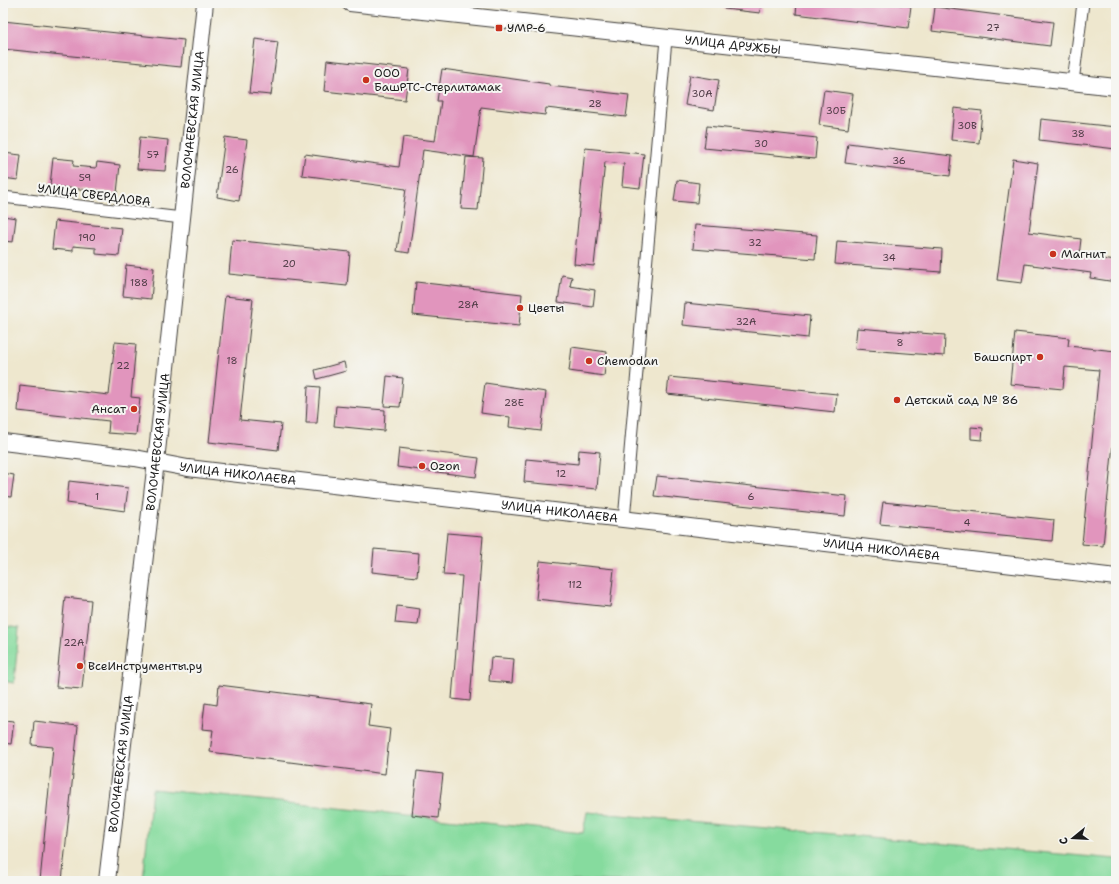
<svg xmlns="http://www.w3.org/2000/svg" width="1119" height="884" font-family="'Shantell Sans',sans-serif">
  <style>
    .green { fill: #86db9e; stroke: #517c5d }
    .building { fill: #e195bd }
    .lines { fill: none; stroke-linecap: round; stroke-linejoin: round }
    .street-casing { stroke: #3c3a37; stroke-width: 13 }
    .secondary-casing { stroke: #3c3a37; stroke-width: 18 }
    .street { stroke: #fff; stroke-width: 11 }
    .secondary { stroke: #fff; stroke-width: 16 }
    .poi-dot { fill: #c8321e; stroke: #f6f6f2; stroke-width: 1.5 }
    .labels { text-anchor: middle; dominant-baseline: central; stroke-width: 4; stroke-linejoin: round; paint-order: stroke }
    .number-label { font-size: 10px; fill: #4d3a44 }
    .poi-label { font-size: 12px; fill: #1c1c1c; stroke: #f6f6f2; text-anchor: start }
    .street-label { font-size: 12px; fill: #1c1c1c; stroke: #f6f6f2 }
  </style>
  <rect width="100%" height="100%" fill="#f6f6f2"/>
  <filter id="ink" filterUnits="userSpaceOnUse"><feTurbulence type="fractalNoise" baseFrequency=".025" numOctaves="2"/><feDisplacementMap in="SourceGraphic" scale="8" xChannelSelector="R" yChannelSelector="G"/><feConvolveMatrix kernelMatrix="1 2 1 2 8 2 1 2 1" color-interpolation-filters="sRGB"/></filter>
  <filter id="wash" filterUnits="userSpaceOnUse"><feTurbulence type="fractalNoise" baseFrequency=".012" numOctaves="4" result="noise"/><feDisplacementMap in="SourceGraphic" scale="16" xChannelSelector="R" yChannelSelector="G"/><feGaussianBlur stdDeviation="0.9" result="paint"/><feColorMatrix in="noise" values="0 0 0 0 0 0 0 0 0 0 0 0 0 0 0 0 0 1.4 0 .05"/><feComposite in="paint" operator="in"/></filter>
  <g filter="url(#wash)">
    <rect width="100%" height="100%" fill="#eee7ce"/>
    <!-- green -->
    <g class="green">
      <polygon points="3,626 19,628 14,683 3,681"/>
      <polygon points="152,789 583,833 587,812 1116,859 1116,881 143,881"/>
    </g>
    <g id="blocks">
      <!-- building -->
      <g class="building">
        <polygon points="724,3 761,3 760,13 724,9"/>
        <polygon points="797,3 886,3 911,6 908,28 796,14"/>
        <polygon points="935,7 1053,22 1050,46 932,31"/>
        <polygon points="3,21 184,40 181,67 3,49"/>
        <polygon points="255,39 278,42 271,95 249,93"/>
        <polygon points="327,60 409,69 405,100 324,91"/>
        <polygon points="442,69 549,84 549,86 629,95 626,117 546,108 545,115 481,107 474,157 423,150 409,253 397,251 406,189 302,175 305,154 399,167 403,137 435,141 441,101 437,101"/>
        <polygon points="690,75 719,80 714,110 685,105"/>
        <polygon points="824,90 853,94 848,129 819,125"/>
        <polygon points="954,108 982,111 979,143 951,140"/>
        <polygon points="1041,119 1116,127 1116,149 1039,140"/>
        <polygon points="707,126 817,138 815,159 704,148"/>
        <polygon points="140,137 168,140 165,171 137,169"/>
        <polygon points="225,137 247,140 239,201 217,197"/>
        <polygon points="848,143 952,156 950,176 845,163"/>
        <polygon points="585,148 644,154 640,188 622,186 624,164 605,162 594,266 574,264"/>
        <polygon points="3,153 21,155 18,180 3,178"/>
        <polygon points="466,157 483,158 478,210 461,209"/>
        <polygon points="53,158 74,160 73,166 96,168 97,162 120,165 117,193 50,186"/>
        <polygon points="1013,159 1038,163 1029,232 1081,239 1079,256 1116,261 1116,282 1090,278 1091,273 1025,264 1022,283 997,280"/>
        <polygon points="677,180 699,183 697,203 674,201"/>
        <polygon points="3,216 16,218 13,242 3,241"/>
        <polygon points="55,221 122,228 119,256 96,254 96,248 73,246 73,251 52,249"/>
        <polygon points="695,225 817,235 815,259 693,249"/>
        <polygon points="232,240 350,252 347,286 229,274"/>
        <polygon points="837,241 942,249 941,272 835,264"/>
        <polygon points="126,265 154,268 151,299 123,296"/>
        <polygon points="562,275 572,277 570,286 595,290 593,307 558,302"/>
        <polygon points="416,282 522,294 519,326 413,315"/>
        <polygon points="225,296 253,299 240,420 281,424 278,450 209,442"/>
        <polygon points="685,303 810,316 808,338 683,325"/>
        <polygon points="857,328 945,335 944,356 855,349"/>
        <polygon points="1015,332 1069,338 1068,346 1116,351 1116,413 1103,546 1082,544 1099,370 1065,367 1063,389 1010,384"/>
        <polygon points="115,342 136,344 131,397 140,398 136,435 108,433 109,421 18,411 20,385 109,395"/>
        <polygon points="572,347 607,352 604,376 569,371"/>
        <polygon points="344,362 346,371 317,379 315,370"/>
        <polygon points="387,376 403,378 400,407 384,406"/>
        <polygon points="669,377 837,394 835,412 667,394"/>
        <polygon points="485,383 546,392 541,431 509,427 510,417 481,413"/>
        <polygon points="308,386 320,387 317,423 306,423"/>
        <polygon points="336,406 385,410 384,431 334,426"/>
        <polygon points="971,427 983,428 982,440 971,439"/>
        <polygon points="399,448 479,458 476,477 397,467"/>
        <polygon points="579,450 600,452 597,489 524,482 526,459 578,464"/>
        <polygon points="3,473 14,475 11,497 3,496"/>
        <polygon points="657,476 847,496 845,516 654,496"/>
        <polygon points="69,481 128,488 125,511 67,503"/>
        <polygon points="883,502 1054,520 1052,541 880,524"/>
        <polygon points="447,533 483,536 470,701 452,699 462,576 443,575"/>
        <polygon points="374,549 419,553 417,577 372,572"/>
        <polygon points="540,561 614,569 610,607 536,599"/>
        <polygon points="65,597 91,600 82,689 56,687"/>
        <polygon points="397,606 420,609 418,625 395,623"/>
        <polygon points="491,657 514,659 512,683 489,681"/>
        <polygon points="219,685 371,704 368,726 390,729 385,774 210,752 213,730 202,729 205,703 217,705"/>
        <polygon points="3,720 14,721 11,744 3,743"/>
        <polygon points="34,721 78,726 62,881 40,881 53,747 32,745"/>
        <polygon points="417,771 443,774 438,818 412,815"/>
      </g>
    </g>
  </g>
  <g filter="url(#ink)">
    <use href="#blocks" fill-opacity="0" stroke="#3c3a37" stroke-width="1"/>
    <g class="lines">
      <defs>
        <g id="street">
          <polyline points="1073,82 1083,3"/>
          <polyline points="3,197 182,218"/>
          <polyline points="624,520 666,39"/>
        </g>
        <g id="secondary">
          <path id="s1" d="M350,3L1116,87"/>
          <path id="s2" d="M3,442L135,458L188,468L1116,577"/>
          <path id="s3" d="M107,881L156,461L205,3"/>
        </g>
      </defs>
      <!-- street casing -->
      <use href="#street" class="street-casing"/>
      <!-- secondary casing -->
      <use href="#secondary" class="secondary-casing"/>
      <!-- street -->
      <use href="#street" class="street"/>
      <!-- secondary -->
      <use href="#secondary" class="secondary"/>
    </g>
  </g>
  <!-- markers -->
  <g class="poi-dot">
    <rect x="495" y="24" width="8" height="8" rx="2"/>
    <circle cx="366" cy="80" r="4"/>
    <circle cx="1053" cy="254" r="4"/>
    <circle cx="520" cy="308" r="4"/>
    <circle cx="1040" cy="357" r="4"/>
    <circle cx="589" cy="361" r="4"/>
    <circle cx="897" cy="400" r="4"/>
    <circle cx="134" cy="409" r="4"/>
    <circle cx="422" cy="466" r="4"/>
    <circle cx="80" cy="666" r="4"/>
  </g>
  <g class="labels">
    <!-- number labels -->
    <g class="number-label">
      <text x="993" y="27">27</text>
      <text x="702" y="93">30А</text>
      <text x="595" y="103">28</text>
      <text x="836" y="110">30Б</text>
      <text x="967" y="125">30В</text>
      <text x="1078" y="133">38</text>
      <text x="761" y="143">30</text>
      <text x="153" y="154">57</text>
      <text x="899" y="160">36</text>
      <text x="232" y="169">26</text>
      <text x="85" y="177">59</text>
      <text x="87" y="237">190</text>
      <text x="755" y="242">32</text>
      <text x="889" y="257">34</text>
      <text x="289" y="263">20</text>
      <text x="139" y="282">188</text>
      <text x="468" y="304">28А</text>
      <text x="746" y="321">32А</text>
      <text x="900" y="342">8</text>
      <text x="232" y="360">18</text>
      <text x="123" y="365">22</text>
      <text x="514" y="402">28Е</text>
      <text x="561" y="473">12</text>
      <text x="97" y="496">1</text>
      <text x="751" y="496">6</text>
      <text x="967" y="522">4</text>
      <text x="575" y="584">112</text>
      <text x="74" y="642">22А</text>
    </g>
    <!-- poi labels -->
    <g class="poi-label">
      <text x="507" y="28">УМР-6</text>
      <text x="374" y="73">ООО<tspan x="374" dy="14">БашРТС-Стерлитамак</tspan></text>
      <text x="1061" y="254">Магнит</text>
      <text x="528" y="308">Цветы</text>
      <text x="1032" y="357" text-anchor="end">Башспирт</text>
      <text x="597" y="361">Chemodan</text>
      <text x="905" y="400">Детский сад № 86</text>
      <text x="126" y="409" text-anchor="end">Ансат</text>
      <text x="430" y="466">Ozon</text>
      <text x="88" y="666">ВсеИнструменты.ру</text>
    </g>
    <!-- street labels -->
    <g class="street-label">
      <text stroke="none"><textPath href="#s1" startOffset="385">УЛИЦА ДРУЖБЫ</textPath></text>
      <text stroke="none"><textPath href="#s3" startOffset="766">ВОЛОЧАЕВСКАЯ УЛИЦА</textPath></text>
      <text transform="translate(94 195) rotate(7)">УЛИЦА СВЕРДЛОВА</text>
      <text stroke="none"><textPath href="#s3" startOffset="442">ВОЛОЧАЕВСКАЯ УЛИЦА</textPath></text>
      <text stroke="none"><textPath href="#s2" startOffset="237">УЛИЦА НИКОЛАЕВА</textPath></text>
      <text stroke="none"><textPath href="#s2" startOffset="561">УЛИЦА НИКОЛАЕВА</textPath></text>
      <text stroke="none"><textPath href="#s2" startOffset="885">УЛИЦА НИКОЛАЕВА</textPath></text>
      <text stroke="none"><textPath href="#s3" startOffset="118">ВОЛОЧАЕВСКАЯ УЛИЦА</textPath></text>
    </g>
  </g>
  <!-- margin -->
  <rect width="1119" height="884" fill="none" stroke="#f6f6f2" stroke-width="16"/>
  <!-- north arrow -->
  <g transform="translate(1073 838) rotate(252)" stroke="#f6f6f2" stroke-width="3" paint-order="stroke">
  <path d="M0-3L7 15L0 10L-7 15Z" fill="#1c1c1c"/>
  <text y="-6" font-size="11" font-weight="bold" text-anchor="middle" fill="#1c1c1c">С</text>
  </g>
</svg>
